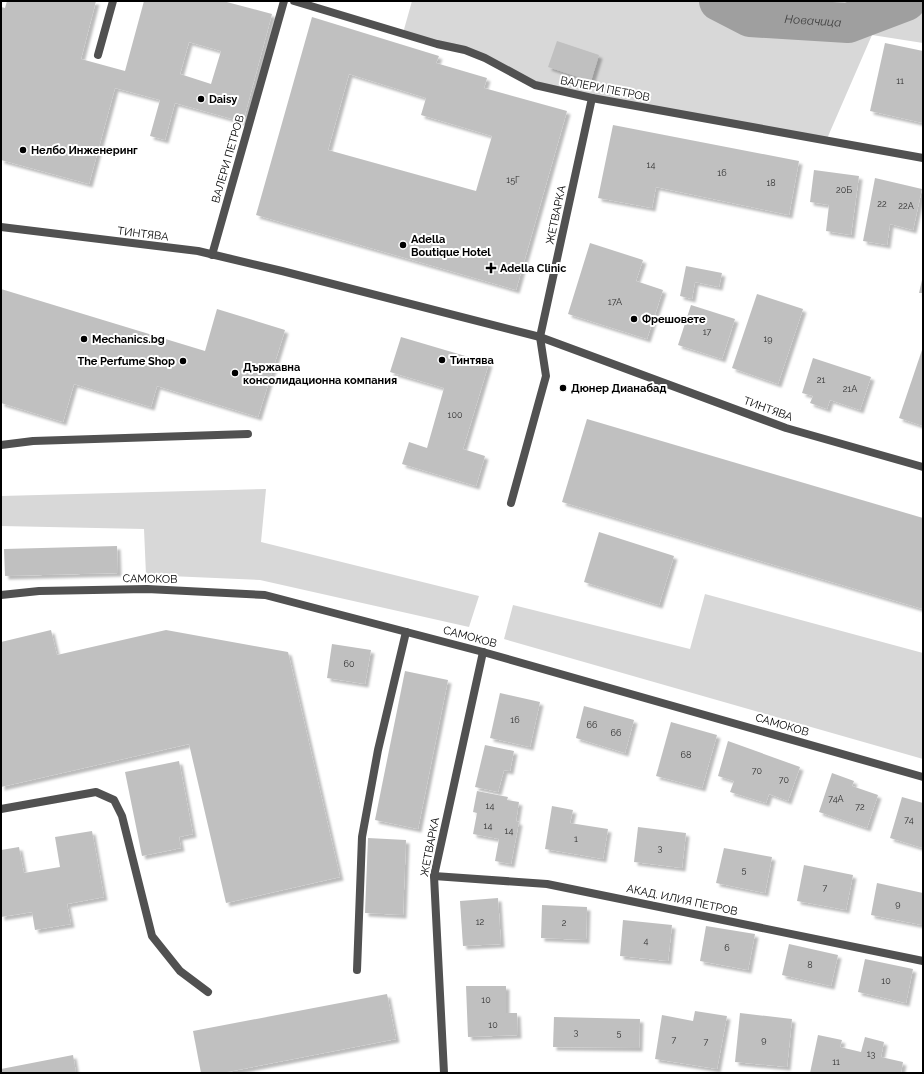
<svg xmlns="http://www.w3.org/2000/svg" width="924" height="1074" font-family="Raleway,sans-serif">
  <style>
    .green { fill: #d8d8d8 }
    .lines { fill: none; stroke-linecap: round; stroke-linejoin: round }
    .river { stroke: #9f9f9f; stroke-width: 40 }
    .building { fill: #c0c0c0; fill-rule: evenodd; filter: url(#shadow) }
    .lane { stroke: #515151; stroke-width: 8 }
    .street { stroke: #515151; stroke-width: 8 }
    .poi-dot { fill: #000; stroke: #fff; stroke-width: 1.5 }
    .labels { text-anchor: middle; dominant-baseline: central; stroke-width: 4; stroke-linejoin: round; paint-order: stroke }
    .number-label { font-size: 9px; fill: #303030 }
    .street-label { font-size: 11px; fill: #000; stroke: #fff }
    .poi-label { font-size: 11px; font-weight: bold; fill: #000; stroke: #fff; text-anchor: start }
    .water-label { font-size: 12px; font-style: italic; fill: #404040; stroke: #fff }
  </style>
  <defs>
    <filter id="shadow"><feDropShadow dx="3.5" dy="3.5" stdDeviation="1" flood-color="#0004"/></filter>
  </defs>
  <rect width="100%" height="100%" fill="#fff"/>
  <!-- green -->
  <g class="green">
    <polygon points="412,1 923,1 923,43 872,35 826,141 535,85 485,58 403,33"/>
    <polygon points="266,489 261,542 479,596 469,627 260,580 146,575 144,529 1,526 1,496"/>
    <polygon points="705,594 923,653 923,759 504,639 513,605 690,649"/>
  </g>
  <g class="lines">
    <!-- river -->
    <path class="river" id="s1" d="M719,1L750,17L848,23L906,1"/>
  </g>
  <!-- building -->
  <g class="building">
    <path d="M7,1H96L81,59L125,71L144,1H223L272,14L243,122L175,103L165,140L150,136L160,100L115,88L89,184L1,160V7L5,8ZM189,42L221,51L211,84L180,74Z"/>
    <path d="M312,17L439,56L436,63L487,78L484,88L567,111L516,290L256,215ZM349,74L426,98L421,115L492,136L476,191L328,150Z"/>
    <polygon points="557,41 599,55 591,81 548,67"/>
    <polygon points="885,43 923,51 923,123 870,111"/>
    <polygon points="613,125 799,161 789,215 656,187 652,208 598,198"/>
    <polygon points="814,170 859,176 851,235 826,231 829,205 810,202"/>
    <polygon points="875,178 922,189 913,230 890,224 887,245 863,241"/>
    <polygon points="590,243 643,260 636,281 663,290 647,339 568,314"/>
    <polygon points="686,266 722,273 719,287 695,282 692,299 680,296"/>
    <polygon points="922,280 923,280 923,293 919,293"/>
    <polygon points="1,289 205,351 217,309 285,330 258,417 157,386 151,407 74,384 63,422 1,403"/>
    <polygon points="757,294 803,309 778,384 732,368"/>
    <polygon points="691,305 735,319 722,359 678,345"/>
    <polygon points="401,337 489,363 463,449 485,456 476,486 402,464 409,442 427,448 444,388 390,372"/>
    <polygon points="923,347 923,426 899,418"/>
    <polygon points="813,358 871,377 860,410 830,400 827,409 810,403 813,396 802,393"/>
    <polygon points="587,419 923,518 923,609 562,502"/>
    <polygon points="599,532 674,556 659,605 584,582"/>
    <polygon points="117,546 118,573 5,576 4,549"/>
    <polygon points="51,630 57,655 166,630 288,652 340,877 226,903 189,744 1,787 1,642"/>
    <polygon points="332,644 371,650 365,684 327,678"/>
    <polygon points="405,671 448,680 418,829 375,820"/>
    <polygon points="500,693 540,702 530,747 490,738"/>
    <polygon points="584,706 634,720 625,753 576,738"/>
    <polygon points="671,722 717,735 702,788 656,776"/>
    <polygon points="728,741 800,767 788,801 769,794 766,803 730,792 734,781 718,776"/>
    <polygon points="485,745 514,751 510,771 504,770 498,792 475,787"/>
    <polygon points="179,761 193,834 179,837 181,848 142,856 125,772"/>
    <polygon points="832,773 854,781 852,786 878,795 867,828 819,812"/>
    <polygon points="477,791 508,797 507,800 519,802 516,821 519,822 511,864 495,861 499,839 473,834 477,813 473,812"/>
    <polygon points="902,797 923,803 923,848 890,838"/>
    <polygon points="552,806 573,810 570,823 608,829 603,859 545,849"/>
    <polygon points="638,827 686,833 682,868 634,862"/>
    <polygon points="92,831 104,897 67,904 71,924 35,930 32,912 1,917 1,850 19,847 24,873 60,867 55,837"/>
    <polygon points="368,838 406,840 403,915 365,913"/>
    <polygon points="724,848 772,857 765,893 716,883"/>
    <polygon points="804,865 853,875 846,910 797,901"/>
    <polygon points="877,883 923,893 922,925 871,915"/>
    <polygon points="498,898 501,944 463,946 460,901"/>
    <polygon points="542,905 587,907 586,940 541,938"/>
    <polygon points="623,920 672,925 668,961 620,956"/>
    <polygon points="706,926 755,934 748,970 700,961"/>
    <polygon points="789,944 838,955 831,986 782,975"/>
    <polygon points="865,959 913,969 906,1003 858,992"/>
    <polygon points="466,986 506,986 506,1013 517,1013 518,1035 468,1037"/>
    <polygon points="387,994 396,1039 222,1073 201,1073 193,1031"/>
    <polygon points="695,1011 727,1016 717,1069 655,1059 662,1015 693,1021"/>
    <polygon points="740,1013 792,1019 787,1067 735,1062"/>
    <polygon points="554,1017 640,1019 639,1048 553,1047"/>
    <polygon points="818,1035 842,1040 840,1047 861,1052 865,1037 884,1042 881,1057 903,1062 901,1073 810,1073"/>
    <polygon points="73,1055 76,1073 1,1073 1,1069"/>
  </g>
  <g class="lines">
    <!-- lane -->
    <g class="lane">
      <polyline points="98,55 113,1"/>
      <polyline points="1,445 33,441 248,434"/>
      <polyline points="511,503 546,376 540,337"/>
      <polyline points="1,809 96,792 114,800 122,816 152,936 180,971 208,992"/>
      <polyline points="357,970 362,837 378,750 406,632"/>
    </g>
    <!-- street -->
    <g class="street">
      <polyline points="294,1 437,44 465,50 485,58 535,85 592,98 923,158"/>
      <polyline points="1,227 198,251 282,271 540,337 786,428 923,467"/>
      <polyline points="212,255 284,1"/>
      <polyline points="540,337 592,98"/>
      <polyline points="1,595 39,591 147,589 265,595 483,652 923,777"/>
      <polyline points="434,876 547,884 923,961"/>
      <polyline points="444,1073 434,876 483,652"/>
    </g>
  </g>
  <!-- markers -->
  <g class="poi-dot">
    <circle cx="201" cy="99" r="4"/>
    <circle cx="23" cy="150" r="4"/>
    <circle cx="403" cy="245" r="4"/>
    <path d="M489 262h4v4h4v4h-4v4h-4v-4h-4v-4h4z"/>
    <circle cx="634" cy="319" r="4"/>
    <circle cx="84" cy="339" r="4"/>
    <circle cx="442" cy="360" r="4"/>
    <circle cx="183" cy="361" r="4"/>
    <circle cx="235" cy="373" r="4"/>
    <circle cx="563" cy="388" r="4"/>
  </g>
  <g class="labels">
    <!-- number labels -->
    <g class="number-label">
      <text x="900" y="81">11</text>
      <text x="651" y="165">14</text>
      <text x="722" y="173">16</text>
      <text x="513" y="180">15Г</text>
      <text x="771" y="183">18</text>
      <text x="844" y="190">20Б</text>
      <text x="882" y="204">22</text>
      <text x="906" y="206">22А</text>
      <text x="615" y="302">17А</text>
      <text x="707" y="332">17</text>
      <text x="768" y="339">19</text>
      <text x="821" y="380">21</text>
      <text x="850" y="389">21А</text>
      <text x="455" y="415">100</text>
      <text x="349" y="664">60</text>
      <text x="515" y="720">16</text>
      <text x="592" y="725">66</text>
      <text x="616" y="733">66</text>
      <text x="686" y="755">68</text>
      <text x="757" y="771">70</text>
      <text x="784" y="780">70</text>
      <text x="836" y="799">74А</text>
      <text x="490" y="806">14</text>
      <text x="860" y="807">72</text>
      <text x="909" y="820">74</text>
      <text x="488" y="826">14</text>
      <text x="509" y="831">14</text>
      <text x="576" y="839">1</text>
      <text x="660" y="848">3</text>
      <text x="744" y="870">5</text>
      <text x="825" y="888">7</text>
      <text x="898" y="904">9</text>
      <text x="480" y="922">12</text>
      <text x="564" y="923">2</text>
      <text x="646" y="941">4</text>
      <text x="727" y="948">6</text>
      <text x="810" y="965">8</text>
      <text x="886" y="981">10</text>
      <text x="486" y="1000">10</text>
      <text x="493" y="1025">10</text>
      <text x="576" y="1032">3</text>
      <text x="619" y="1033">5</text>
      <text x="674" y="1040">7</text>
      <text x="764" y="1040">9</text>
      <text x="706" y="1042">7</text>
      <text x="871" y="1054">13</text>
      <text x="836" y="1062">11</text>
    </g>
    <!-- street labels -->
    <g class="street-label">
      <text transform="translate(605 89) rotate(11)">ВАЛЕРИ ПЕТРОВ</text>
      <text transform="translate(228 159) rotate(-74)">ВАЛЕРИ ПЕТРОВ</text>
      <text transform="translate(556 215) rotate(-78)">ЖЕТВАРКА</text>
      <text transform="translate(143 234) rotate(7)">ТИНТЯВА</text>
      <text transform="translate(768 409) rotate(20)">ТИНТЯВА</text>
      <text transform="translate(150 579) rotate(1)">САМОКОВ</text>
      <text transform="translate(470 637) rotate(15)">САМОКОВ</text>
      <text transform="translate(782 725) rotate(16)">САМОКОВ</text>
      <text transform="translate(430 847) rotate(-79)">ЖЕТВАРКА</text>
      <text transform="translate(682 900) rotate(12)">АКАД. ИЛИЯ ПЕТРОВ</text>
    </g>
    <!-- poi labels -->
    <g class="poi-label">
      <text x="209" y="99">Daisy</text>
      <text x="31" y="150">Нелбо Инженеринг</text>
      <text x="411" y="239">Adella<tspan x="411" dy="13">Boutique Hotel</tspan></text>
      <text x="500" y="268">Adella Clinic</text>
      <text x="642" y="319">Фрешовете</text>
      <text x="92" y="339">Mechanics.bg</text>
      <text x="450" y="360">Тинтява</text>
      <text x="175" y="361" text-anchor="end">The Perfume Shop</text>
      <text x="243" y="367">Държавна<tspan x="243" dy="13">консолидационна компания</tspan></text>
      <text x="571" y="388">Дюнер Дианабад</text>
    </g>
    <!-- water labels -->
    <g class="water-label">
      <text stroke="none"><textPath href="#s1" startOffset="98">Новачица</textPath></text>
    </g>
  </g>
  <!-- border -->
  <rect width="924" height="1074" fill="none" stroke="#000000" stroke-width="4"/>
</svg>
